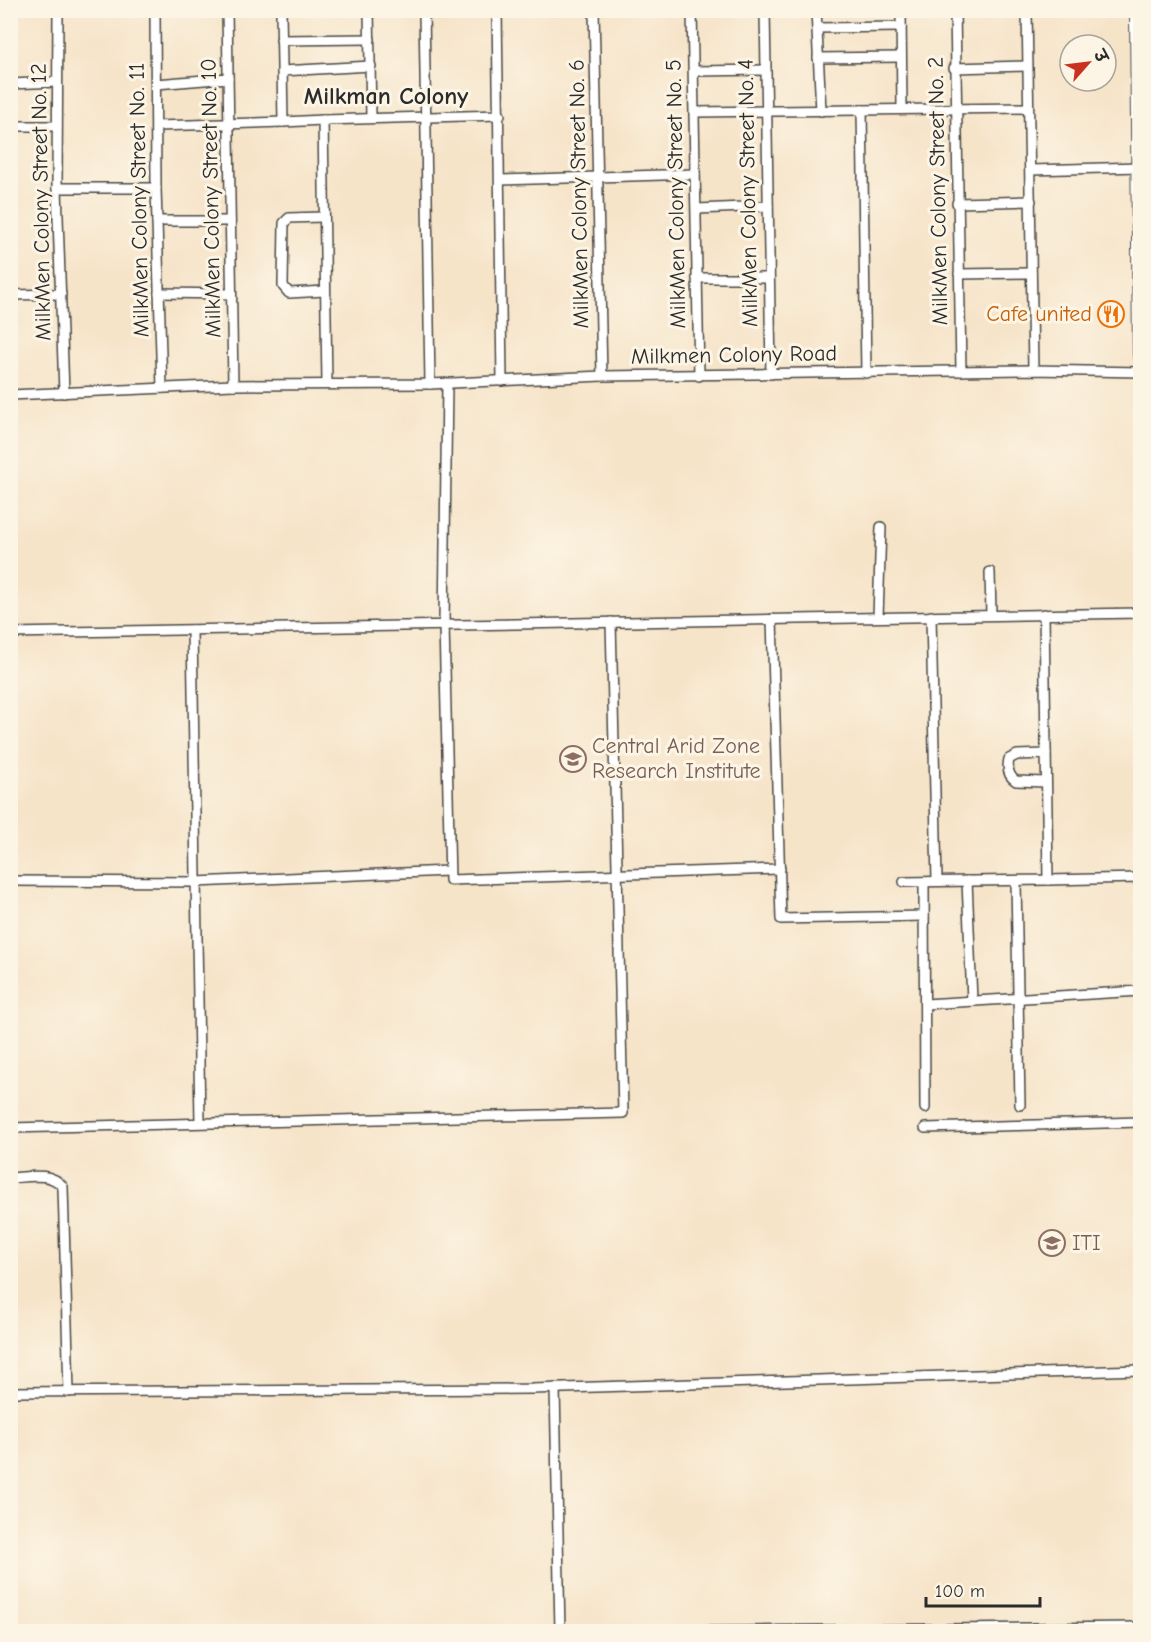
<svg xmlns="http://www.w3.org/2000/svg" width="1151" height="1642" font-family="'Comic Neue','Playpen Sans Deva',sans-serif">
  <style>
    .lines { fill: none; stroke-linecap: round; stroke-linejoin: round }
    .street-casing { stroke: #494743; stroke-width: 12 }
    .secondary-casing { stroke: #494743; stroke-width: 16 }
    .street { stroke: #fff; stroke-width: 9 }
    .secondary { stroke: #fff; stroke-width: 14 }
    .labels { text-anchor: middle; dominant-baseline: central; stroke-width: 6; stroke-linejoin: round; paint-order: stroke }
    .street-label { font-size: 22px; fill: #2b2b2b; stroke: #fcf5e5 }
    .food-label { font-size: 22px; fill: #c56008; stroke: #fcf5e5; text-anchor: end }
    .education-label { font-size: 22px; fill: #785e54; stroke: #fcf5e5; text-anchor: start }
    .neighbourhood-label { font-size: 24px; font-weight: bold; fill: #2b2b2b; stroke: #fcf5e5 }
  </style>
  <rect width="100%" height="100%" fill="#fcf5e5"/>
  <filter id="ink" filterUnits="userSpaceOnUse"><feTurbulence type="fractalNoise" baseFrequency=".0167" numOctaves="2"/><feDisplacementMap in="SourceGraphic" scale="12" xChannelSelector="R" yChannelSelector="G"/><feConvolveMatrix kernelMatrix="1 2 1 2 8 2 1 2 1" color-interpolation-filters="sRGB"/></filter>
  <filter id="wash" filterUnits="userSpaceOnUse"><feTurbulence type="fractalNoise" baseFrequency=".008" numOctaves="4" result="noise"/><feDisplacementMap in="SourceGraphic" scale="24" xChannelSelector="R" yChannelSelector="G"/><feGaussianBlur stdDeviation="1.35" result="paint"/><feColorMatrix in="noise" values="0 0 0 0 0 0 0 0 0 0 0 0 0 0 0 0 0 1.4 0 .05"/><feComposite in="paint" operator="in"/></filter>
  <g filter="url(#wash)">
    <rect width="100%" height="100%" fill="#f6e4c9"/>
  </g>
  <g filter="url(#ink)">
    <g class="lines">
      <defs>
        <g id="street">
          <polyline points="58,10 57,188 64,393"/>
          <polyline points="155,10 156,188 162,388"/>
          <polyline points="227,10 233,385"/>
          <polyline points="281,10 283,122 323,120 327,384"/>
          <polyline points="369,10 371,117"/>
          <polyline points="424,10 430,384"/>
          <polyline points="497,10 502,381"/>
          <polyline points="594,10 602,376"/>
          <polyline points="692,10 699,376"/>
          <polyline points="765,10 771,374"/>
          <polyline points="816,10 821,111"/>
          <polyline points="901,10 902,109"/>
          <polyline points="955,10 961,371"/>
          <polyline points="1027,10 1033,370"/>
          <polyline points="817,28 901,27"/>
          <polyline points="281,40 370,39"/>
          <polyline points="818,58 900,57"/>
          <polyline points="954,68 1027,66"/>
          <polyline points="282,71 371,66"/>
          <polyline points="695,71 766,70"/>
          <polyline points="10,84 57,82"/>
          <polyline points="156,84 228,78"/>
          <polyline points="862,110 866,373"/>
          <polyline points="696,112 1027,108"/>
          <polyline points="323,120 500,115"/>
          <polyline points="10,126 57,126"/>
          <polyline points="157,126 283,122"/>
          <polyline points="1031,170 1140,167"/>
          <polyline points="501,180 695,174"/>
          <polyline points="57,188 156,188"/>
          <polyline points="957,203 1031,201"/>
          <polyline points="697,209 768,206"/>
          <polyline points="322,217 289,218 284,223 283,286 289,293 325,291"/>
          <polyline points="157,221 230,221"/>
          <polyline points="959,274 1031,273"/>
          <polyline points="697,278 768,278"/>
          <polyline points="159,293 231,294"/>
          <polyline points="10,295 61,294"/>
          <polyline points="447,383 444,625 450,880 780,869"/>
          <polyline points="10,395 233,385 430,384 602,376 1033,370 1140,372"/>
          <polyline points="990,572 991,615"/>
          <polyline points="931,616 937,881"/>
          <polyline points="878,617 881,527"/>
          <polyline points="772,619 781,919 924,916"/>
          <polyline points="192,630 200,1122"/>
          <polyline points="10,633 1140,613"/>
          <path d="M1046,754L1017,755L1009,759C1007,768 1008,776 1016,781L1046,782"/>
          <polyline points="1048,880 1140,878"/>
          <polyline points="10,881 196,882 448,871"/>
          <polyline points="967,881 972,1001"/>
          <polyline points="1016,881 1020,1105"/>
          <polyline points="904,882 1048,880 1044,614"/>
          <polyline points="924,882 925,1108"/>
          <polyline points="925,1004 1140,991"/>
          <polyline points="10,1128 623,1113 611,622"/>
          <polyline points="925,1128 1140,1122"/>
          <path d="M10,1178C28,1177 51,1171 63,1187L69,1392"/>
          <polyline points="555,1388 560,1632"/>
          <polyline points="10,1392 532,1389 1140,1370"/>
          <polyline points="637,1632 1140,1627"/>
        </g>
        <polyline id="secondary" points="1137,10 1140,355"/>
      </defs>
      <!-- street casing -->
      <use href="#street" class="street-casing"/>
      <!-- secondary casing -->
      <use href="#secondary" class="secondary-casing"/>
      <!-- street -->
      <use href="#street" class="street"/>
      <!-- secondary -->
      <use href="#secondary" class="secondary"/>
    </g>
  </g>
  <!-- icons -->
  <defs>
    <symbol id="restaurant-ring" viewBox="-11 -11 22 22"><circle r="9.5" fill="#fcf5e5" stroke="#e8710a" stroke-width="1.5"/><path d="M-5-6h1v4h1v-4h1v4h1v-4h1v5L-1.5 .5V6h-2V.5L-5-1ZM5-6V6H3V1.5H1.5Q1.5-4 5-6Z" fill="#e8710a"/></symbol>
    <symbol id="university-ring" viewBox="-11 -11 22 22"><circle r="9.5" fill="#fcf5e5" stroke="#8d6e63" stroke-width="1.5"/><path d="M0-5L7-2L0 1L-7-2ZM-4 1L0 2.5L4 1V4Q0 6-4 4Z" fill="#8d6e63"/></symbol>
  </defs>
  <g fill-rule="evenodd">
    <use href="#restaurant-ring" x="1096" y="299" width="30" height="30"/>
    <use href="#university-ring" x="558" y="744" width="30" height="30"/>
    <use href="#university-ring" x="1037" y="1228" width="30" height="30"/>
  </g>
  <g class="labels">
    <!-- street labels -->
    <g class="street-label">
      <text transform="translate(938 191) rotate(-91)">MilkMen Colony Street No. 2</text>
      <text transform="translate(748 193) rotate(-91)">MilkMen Colony Street No. 4</text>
      <text transform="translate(579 194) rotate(-91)">MilkMen Colony Street No. 6</text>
      <text transform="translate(676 194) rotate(-91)">MilkMen Colony Street No. 5</text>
      <text transform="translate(211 198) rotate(-91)">MilkMen Colony Street No. 10</text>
      <text transform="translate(139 200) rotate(-91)">MilkMen Colony Street No. 11</text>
      <text transform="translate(41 202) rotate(-91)">MilkMen Colony Street No. 12</text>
      <text transform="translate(734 355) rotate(-1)">Milkmen Colony Road</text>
    </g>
    <!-- food labels -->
    <g class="food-label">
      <text x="1092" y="314">Cafe united</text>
    </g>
    <!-- education labels -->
    <g class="education-label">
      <text x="592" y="746">Central Arid Zone<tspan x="592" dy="25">Research Institute</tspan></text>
      <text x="1072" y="1243">ITI</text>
    </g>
    <!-- neighbourhood labels -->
    <g class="neighbourhood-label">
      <text x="386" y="96">Milkman Colony</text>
    </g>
  </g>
  <!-- margin -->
  <rect width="1151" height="1642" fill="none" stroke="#fcf5e5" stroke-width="36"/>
  <!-- north arrow -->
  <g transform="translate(1088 63) rotate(62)"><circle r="28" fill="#fcf5e5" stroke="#a8a49b" stroke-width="1.5"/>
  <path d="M0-4.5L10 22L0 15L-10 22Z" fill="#c8321e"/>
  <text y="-9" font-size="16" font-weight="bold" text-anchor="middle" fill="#2b2b2b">उ</text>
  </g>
  <!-- scale -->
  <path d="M926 1597v9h114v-9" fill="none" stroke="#2b2b2b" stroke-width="3"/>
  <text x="935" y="1597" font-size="18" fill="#2b2b2b" stroke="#fcf5e5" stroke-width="4.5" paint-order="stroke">100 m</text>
</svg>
